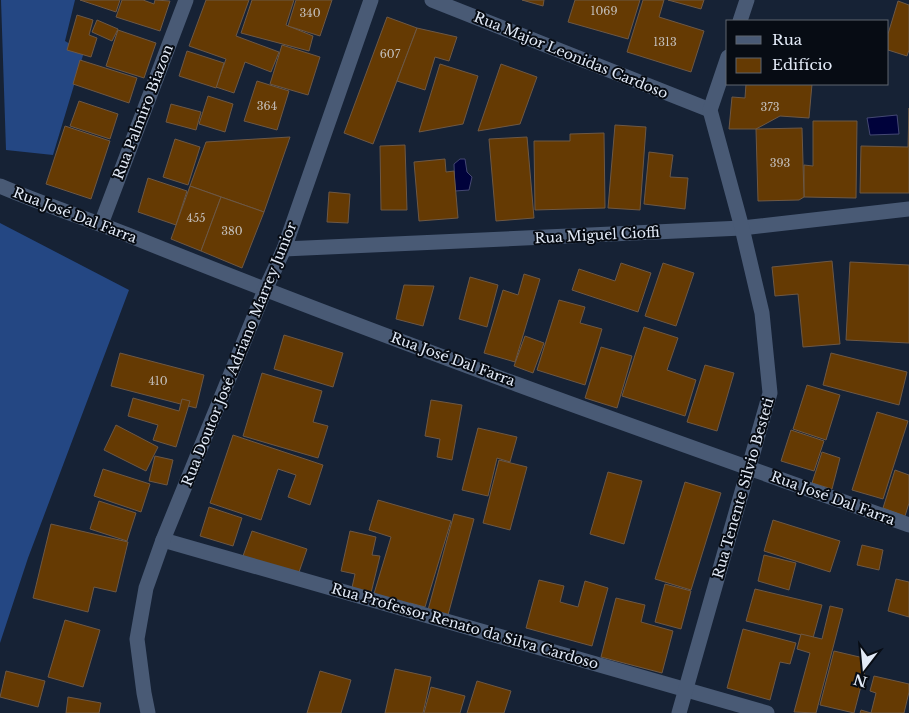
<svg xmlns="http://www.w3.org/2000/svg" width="909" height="713" font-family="'Libre Baskerville',serif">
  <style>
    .forest { fill: #244783 }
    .water { fill: #00023b; stroke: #444873 }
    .building { fill: #653a03; stroke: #6d5845 }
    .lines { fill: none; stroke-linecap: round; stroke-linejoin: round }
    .minor { stroke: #495a75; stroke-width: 15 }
    .labels { text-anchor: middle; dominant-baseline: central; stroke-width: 4; stroke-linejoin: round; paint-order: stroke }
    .number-label { font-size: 11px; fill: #c3beba }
    .street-label { font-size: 14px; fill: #e2eaf7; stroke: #070c14 }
  </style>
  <rect width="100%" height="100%" fill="#162235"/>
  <!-- forest -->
  <g class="forest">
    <polygon points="1,0 75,0 65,41 84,52 53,155 6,150"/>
    <polygon points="0,223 129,290 28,558 0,643"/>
  </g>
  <!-- water -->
  <g class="water">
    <polygon points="897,115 899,134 870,135 867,118"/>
    <polygon points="460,159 465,159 467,172 472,177 469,190 455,191 454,164"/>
  </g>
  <!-- building -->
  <g class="building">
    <polygon points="80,0 120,0 116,12"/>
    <polygon points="122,0 143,0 154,4 155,0 170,1 160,31 116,17"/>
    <polygon points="206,0 249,0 236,36 279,52 271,72 245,62 234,93 216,87 226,59 189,46"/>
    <polygon points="252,0 294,0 286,25 313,36 309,51 241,33"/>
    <polygon points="296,0 332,0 320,36 288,26"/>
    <polygon points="522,0 544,0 543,6"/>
    <polygon points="575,0 640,0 628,39 568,22"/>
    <polygon points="643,0 664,0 659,17 704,31 691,72 627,52"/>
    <polygon points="668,0 704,0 701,9"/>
    <polygon points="898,1 909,5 909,50 907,56 888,50 888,34"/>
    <polygon points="77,15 93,20 89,35 97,38 91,57 67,50"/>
    <polygon points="387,17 417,28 373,144 344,133"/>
    <polygon points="97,20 118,29 112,41 92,32"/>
    <polygon points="417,28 457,37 449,61 435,57 425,90 397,81"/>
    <polygon points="118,30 156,43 144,78 106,66"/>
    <polygon points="282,45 320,57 308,95 270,84"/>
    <polygon points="187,51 224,63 216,88 179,76"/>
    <polygon points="80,60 137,78 129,103 73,84"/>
    <polygon points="440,64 478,76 463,124 419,132"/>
    <polygon points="501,64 537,77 520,124 478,131"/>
    <polygon points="257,81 289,91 277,130 244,121"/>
    <polygon points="746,84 812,84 809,118 780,116 756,129 729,129 732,97 745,98"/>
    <polygon points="208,96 233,104 225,132 199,124"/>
    <polygon points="79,101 118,114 110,139 70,126"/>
    <polygon points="171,104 201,112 196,130 166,122"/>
    <polygon points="909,108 909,193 860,193 861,146 908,147"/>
    <polygon points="813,121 857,121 856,198 804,197 804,165 813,166"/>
    <polygon points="615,125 646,127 640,210 608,208"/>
    <polygon points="65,126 110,141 91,199 46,184"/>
    <polygon points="802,128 804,197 799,200 758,201 756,129"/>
    <polygon points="604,133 605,208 535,210 534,141 570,141 570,134"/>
    <polygon points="290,137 264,212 190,186 206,142"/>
    <polygon points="527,137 534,218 496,221 489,139"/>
    <polygon points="175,139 200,147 188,185 163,177"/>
    <polygon points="405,145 407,210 381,210 380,146"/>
    <polygon points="649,152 673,155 670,177 688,178 685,209 644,204"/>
    <polygon points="445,159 446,172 454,171 458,218 419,221 414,162"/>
    <polygon points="148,178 187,191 176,225 138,212"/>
    <polygon points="190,186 221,197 201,251 171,239"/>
    <polygon points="329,192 350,194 348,223 327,222"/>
    <polygon points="221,197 264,212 242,268 201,251"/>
    <polygon points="832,261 840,344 803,347 798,294 775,296 772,267"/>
    <polygon points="850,262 909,265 909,343 846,340"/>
    <polygon points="621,263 651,273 638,312 572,290 579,269 615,281"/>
    <polygon points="663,263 694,273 676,326 645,316"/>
    <polygon points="524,274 540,279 515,362 484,353 503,290 518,295"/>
    <polygon points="470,277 498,285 487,327 459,319"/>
    <polygon points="404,285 434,286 423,326 396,319"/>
    <polygon points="559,300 585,307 580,323 602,329 585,385 537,370"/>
    <polygon points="644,327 678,338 667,370 696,380 685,416 622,396"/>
    <polygon points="284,335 343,353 333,387 274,369"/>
    <polygon points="525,336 544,343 533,373 514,366"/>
    <polygon points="601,347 632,356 617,408 585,398"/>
    <polygon points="120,353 204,375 196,408 111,386"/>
    <polygon points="831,353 907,372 899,405 823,385"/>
    <polygon points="705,365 734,373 717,431 687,422"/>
    <polygon points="262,373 322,391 313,422 328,426 318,458 243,436"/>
    <polygon points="807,385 840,395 826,440 793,429"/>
    <polygon points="133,398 179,411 182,399 190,401 176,447 153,440 158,425 128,416"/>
    <polygon points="431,400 462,405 452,460 437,457 440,439 425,436"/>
    <polygon points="877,412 908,421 883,499 852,490"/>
    <polygon points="116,425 158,447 146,471 104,450"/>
    <polygon points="478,428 517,437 510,462 497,458 488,496 462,490"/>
    <polygon points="791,430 824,441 814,471 781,461"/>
    <polygon points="233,435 323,465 310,505 288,497 296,475 278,469 261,520 210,503"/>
    <polygon points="822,452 840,458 832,489 812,483"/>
    <polygon points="155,456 173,460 167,485 149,481"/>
    <polygon points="499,460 527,467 510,530 483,523"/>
    <polygon points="103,469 150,484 141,512 94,496"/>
    <polygon points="895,470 909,475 909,503 905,516 883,508"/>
    <polygon points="608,472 642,481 624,544 590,534"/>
    <polygon points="685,482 721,493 691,590 655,579"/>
    <polygon points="378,500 451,521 425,607 410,603 409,607 373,597 391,537 369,530"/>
    <polygon points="99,501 136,513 127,541 90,529"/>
    <polygon points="209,507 242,518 233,546 200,536"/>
    <polygon points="454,514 474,519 448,615 428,610"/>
    <polygon points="773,520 840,541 830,572 764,551"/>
    <polygon points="51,524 128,542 116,592 94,587 88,612 33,598"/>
    <polygon points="252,531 307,549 298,575 243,556"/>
    <polygon points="350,531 376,537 372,555 380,556 370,597 351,592 355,574 341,571"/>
    <polygon points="862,545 883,550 879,570 857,565"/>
    <polygon points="764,555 796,563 789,590 758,581"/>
    <polygon points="896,579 909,582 909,617 888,611"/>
    <polygon points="539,580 564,586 560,602 578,607 585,581 608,588 592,646 526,628"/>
    <polygon points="665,584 691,591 681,629 655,622"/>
    <polygon points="755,589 822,605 813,638 746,621"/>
    <polygon points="616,598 645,605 641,622 673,631 662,673 601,657"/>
    <polygon points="830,606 843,609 816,713 794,712 810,653 797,649 801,634 822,639"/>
    <polygon points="65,620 100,630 83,687 48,677"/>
    <polygon points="743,629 796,643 790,664 780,662 770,700 727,688"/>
    <polygon points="834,651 868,659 854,713 820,705"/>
    <polygon points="395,669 431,677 423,713 385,713"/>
    <polygon points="6,671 45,681 38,707 0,697"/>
    <polygon points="320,671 351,680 341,713 307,713"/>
    <polygon points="874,676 909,684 909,692 904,713 860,713 861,710 871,713 876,693 870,691"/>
    <polygon points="477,681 511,691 504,713 467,713"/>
    <polygon points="431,687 465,696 460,713 424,713"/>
    <polygon points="68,697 101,703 99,713 66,713"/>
  </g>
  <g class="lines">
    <!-- minor -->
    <g class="minor">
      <polyline points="432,0 710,110"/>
      <polyline points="740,21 747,0"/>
      <path d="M0,186C42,204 85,218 128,235C385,339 647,432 909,525"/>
      <polyline points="101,224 186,0"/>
      <polyline points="284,249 742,228 909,209"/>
      <polyline points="163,540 767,713"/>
      <polyline points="148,713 144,693 137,639 146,588 163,540 265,290 284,249 371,0"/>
      <polyline points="679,713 770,393 762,313 742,228 710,110 728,57"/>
    </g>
  </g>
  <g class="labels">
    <!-- number labels -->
    <g class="number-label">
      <text x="604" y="11">1069</text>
      <text x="310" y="13">340</text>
      <text x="665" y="42">1313</text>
      <text x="390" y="54">607</text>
      <text x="267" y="106">364</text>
      <text x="770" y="107">373</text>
      <text x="780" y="163">393</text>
      <text x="196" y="218">455</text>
      <text x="232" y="231">380</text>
      <text x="158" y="381">410</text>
    </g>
    <!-- street labels -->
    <g class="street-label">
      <text transform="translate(571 55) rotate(22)">Rua Major Leonidas Cardoso</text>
      <text transform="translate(143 112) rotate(-69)">Rua Palmiro Biazon</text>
      <text transform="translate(75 215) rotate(21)">Rua José Dal Farra</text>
      <text transform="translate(597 235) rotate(-3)">Rua Miguel Cioffi</text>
      <text transform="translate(239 354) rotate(-68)">Rua Doutor José Adriano Marrey Junior</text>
      <text transform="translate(453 359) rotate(20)">Rua José Dal Farra</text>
      <text transform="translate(743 488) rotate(-74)">Rua Tenente Silvio Besteti</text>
      <text transform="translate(833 498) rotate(20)">Rua José Dal Farra</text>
      <text transform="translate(465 626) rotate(16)">Rua Professor Renato da Silva Cardoso</text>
    </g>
  </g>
  <!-- legend -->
  <rect x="726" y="20" width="162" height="65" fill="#070c14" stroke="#5f656f"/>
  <rect x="736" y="36" width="25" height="8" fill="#495a75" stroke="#5f656f"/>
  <text x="772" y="45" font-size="15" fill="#e2eaf7">Rua</text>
  <rect x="736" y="58" width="25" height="15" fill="#653a03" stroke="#5f656f"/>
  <text x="772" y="70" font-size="15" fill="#e2eaf7">Edifício</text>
  <!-- north arrow -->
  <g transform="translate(864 668) rotate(196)" stroke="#070c14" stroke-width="4" paint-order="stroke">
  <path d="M0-4L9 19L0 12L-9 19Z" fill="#e2eaf7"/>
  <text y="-8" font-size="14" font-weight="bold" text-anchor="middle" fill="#e2eaf7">N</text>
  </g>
</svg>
